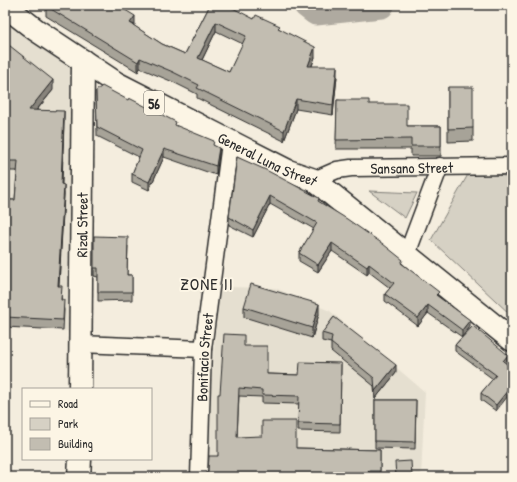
<svg xmlns="http://www.w3.org/2000/svg" width="517" height="482" font-family="'Patrick Hand',sans-serif">
  <style>
    .built { fill: #e5dfd0 }
    .green { fill: #d6d1c4; stroke: #807e78 }
    .lines { fill: none; stroke-linecap: round; stroke-linejoin: round }
    .river { stroke: #afaaa0; stroke-width: 27 }
    .minor-casing { stroke: #2b2b2b; stroke-width: 19 }
    .secondary-casing { stroke: #2b2b2b; stroke-width: 25 }
    .trunk-casing { stroke: #2b2b2b; stroke-width: 25 }
    .minor { stroke: #fcf5e5; stroke-width: 16 }
    .secondary { stroke: #fcf5e5; stroke-width: 22 }
    .trunk { stroke: #fcf5e5; stroke-width: 22 }
    .wall { fill: #a7a398; stroke: #2b2b2b; fill-rule: evenodd }
    .shaded-wall { fill: #88847c; stroke: #2b2b2b }
    .building { fill: #c2bdb1; stroke: #2b2b2b; fill-rule: evenodd }
    .labels { text-anchor: middle; dominant-baseline: central; stroke-width: 4; stroke-linejoin: round; paint-order: stroke }
    .shield { fill: #fcf5e5; stroke: #6a6863; stroke-width: 1 }
    .shield-label { font-size: 14px; font-weight: bold; fill: #2b2b2b }
    .street-label { font-size: 15px; fill: #2b2b2b; stroke: #fcf5e5 }
    .quarter-label { font-size: 17px; letter-spacing: 1px; fill: #2b2b2b; stroke: #fcf5e5 }
  </style>
  <rect width="100%" height="100%" fill="#f4edde"/>
  <filter id="ink" filterUnits="userSpaceOnUse"><feTurbulence type="fractalNoise" baseFrequency=".025" numOctaves="2"/><feDisplacementMap in="SourceGraphic" scale="8" xChannelSelector="R" yChannelSelector="G"/><feConvolveMatrix kernelMatrix="1 2 1 2 8 2 1 2 1" color-interpolation-filters="sRGB"/></filter>
  <g filter="url(#ink)">
    <!-- built -->
    <g class="built">
      <polygon points="5,19 72,70 71,331 5,328"/>
      <polygon points="219,287 275,288 330,311 425,392 421,477 232,477 232,463 205,462"/>
    </g>
    <!-- green -->
    <g class="green">
      <polygon points="470,171 512,177 512,316 431,240"/>
      <polygon points="369,191 417,193 405,218"/>
    </g>
    <g class="lines">
      <!-- river -->
      <polyline class="river" points="307,5 316,12 381,5"/>
      <defs>
        <g id="minor">
          <path id="s1" d="M314,180L337,170L351,168L512,166"/>
          <polyline points="407,254 440,166"/>
          <polyline points="80,344 203,349"/>
          <path id="s2" d="M199,477L203,349L230,143"/>
        </g>
        <g id="secondary">
          <path id="s3" d="M80,389L83,61"/>
          <polyline points="79,477 80,459"/>
        </g>
        <g id="trunk">
          <path id="s4" d="M5,6L36,30L116,83L288,171L314,180L512,340"/>
        </g>
      </defs>
      <!-- minor casing -->
      <use href="#minor" class="minor-casing"/>
      <!-- secondary casing -->
      <use href="#secondary" class="secondary-casing"/>
      <!-- trunk casing -->
      <use href="#trunk" class="trunk-casing"/>
      <!-- minor -->
      <use href="#minor" class="minor"/>
      <!-- secondary -->
      <use href="#secondary" class="secondary"/>
      <!-- trunk -->
      <use href="#trunk" class="trunk"/>
    </g>
    <!-- wall -->
    <g class="wall">
      <path d="M210,5L254,19L280,29L315,57L312,66L337,76L333,115L296,109L284,141L197,98V94L173,82L140,68L138,72L46,16V6L134,26L162,44L185,54ZM216,31L243,44L229,72L202,60Z"/>
      <polygon points="5,42 53,90 37,110 64,121 62,184 64,194 59,286 64,310 63,330 5,327 5,200 15,200 17,171 5,171"/>
      <polygon points="448,87 473,128 473,141 448,142"/>
      <polygon points="96,91 176,126 214,146 219,156 216,175 164,157 149,190 132,182 132,174 139,157 97,136"/>
      <polygon points="337,100 369,104 407,126 441,126 441,156 411,156 411,149 336,149"/>
      <polygon points="237,157 319,202 403,264 439,297 470,327 464,335 508,362 506,364 496,411 481,400 481,393 493,379 455,351 455,345 462,337 428,313 418,326 385,301 385,294 390,288 369,272 367,275 332,251 318,272 299,261 299,253 314,229 270,204 253,237 229,225 229,217"/>
      <polygon points="128,246 127,275 132,275 132,300 98,301 98,277 94,276 94,268"/>
      <polygon points="244,307 319,314 312,338 244,317"/>
      <polygon points="334,317 396,373 375,399 374,386 331,351 331,343 322,341 322,333"/>
      <polygon points="244,346 267,374 299,375 341,363 340,432 298,431 299,404 262,403 262,397 239,396 237,437 296,448 380,450 380,477 205,477 218,456"/>
      <polygon points="375,400 416,400 415,449 375,448"/>
    </g>
    <!-- shaded-wall -->
    <g class="shaded-wall">
      <polygon points="135,16 135,25 130,23"/>
      <polygon points="216,22 216,31 198,68 198,58"/>
      <polygon points="315,47 315,57 308,76 308,66"/>
      <polygon points="140,58 140,68 138,72 138,62"/>
      <polygon points="337,66 337,76 333,115 333,105"/>
      <polygon points="53,80 53,90 29,119 29,110"/>
      <polygon points="296,99 296,109 284,141 284,131"/>
      <polygon points="64,111 64,121 61,194 61,184"/>
      <polygon points="219,148 219,156 216,175 216,166"/>
      <polygon points="164,149 164,157 149,190 149,182"/>
      <polygon points="64,185 64,194 58,296 58,286"/>
      <polygon points="270,196 270,204 253,237 253,230"/>
      <polygon points="332,243 332,251 318,272 318,265"/>
      <polygon points="369,264 369,272 367,275 367,267"/>
      <polygon points="319,304 319,314 312,338 312,328"/>
      <polygon points="428,305 428,313 418,326 418,318"/>
      <polygon points="470,320 470,327 462,337 462,330"/>
      <polygon points="508,355 508,362 503,368 503,361"/>
      <polygon points="396,365 396,373 375,399 375,391"/>
      <polygon points="512,385 512,391 496,411 496,405"/>
    </g>
    <!-- building -->
    <g class="building">
      <path d="M47,5H117L135,16L130,23L162,44L185,54L210,5H227L254,19L256,15L280,26L278,28L315,47L308,66H337L333,105L296,99L284,131L197,88L199,85L173,72L140,58L138,62L46,6ZM216,22L246,36L229,72L198,58Z"/>
      <polygon points="5,42 53,80 29,110 64,111 61,184 64,185 58,286 62,286 61,300 64,300 63,320 5,317 5,200 15,200 18,161 5,161"/>
      <polygon points="102,86 128,100 129,98 176,122 175,125 214,141 213,145 219,148 216,166 164,149 149,182 132,174 142,150 97,127 96,91"/>
      <polygon points="448,87 473,87 473,128 448,129"/>
      <polygon points="337,100 369,100 369,104 407,104 407,126 441,126 441,146 411,146 411,139 336,140"/>
      <polygon points="237,157 266,170 319,198 318,201 347,219 383,244 403,260 401,263 439,292 436,295 470,320 462,330 428,305 418,318 385,294 394,283 369,264 367,267 332,243 318,265 299,253 317,223 270,196 253,230 229,217"/>
      <polygon points="94,236 128,237 127,275 132,275 132,292 98,292 98,268 94,268"/>
      <polygon points="251,284 319,304 312,328 244,307"/>
      <polygon points="334,317 396,365 375,391 374,378 331,343 332,336 322,333"/>
      <polygon points="473,326 508,355 503,361 512,368 512,385 496,405 481,393 496,375 455,345"/>
      <polygon points="224,334 244,335 244,346 267,346 267,374 299,375 300,362 341,363 340,424 298,423 299,396 262,395 262,390 239,388 237,437 262,436 262,421 296,421 296,448 380,450 380,471 368,471 368,477 205,477 208,470 209,456 218,456 218,394 220,394"/>
      <polygon points="375,400 416,400 415,442 375,441"/>
      <polygon points="411,461 412,477 396,477 395,462"/>
    </g>
  </g>
  <g class="labels">
    <!-- shield labels -->
    <rect class="shield" x="144" y="91" width="20" height="24" rx="3"/>
    <g class="shield-label">
      <text x="154" y="103">56</text>
    </g>
    <!-- street labels -->
    <g class="street-label">
      <text stroke="none"><textPath href="#s4" startOffset="305">General Luna Street</textPath></text>
      <text stroke="none"><textPath href="#s1" startOffset="100">Sansano Street</textPath></text>
      <text stroke="none"><textPath href="#s3" startOffset="164">Rizal Street</textPath></text>
      <text stroke="none"><textPath href="#s2" startOffset="120">Bonifacio Street</textPath></text>
    </g>
    <!-- quarter labels -->
    <g class="quarter-label">
      <text x="207" y="283">ZONE II</text>
    </g>
  </g>
  <!-- margin -->
  <rect width="517" height="482" fill="none" stroke="#fcf5e5" stroke-width="20"/>
  <rect x="10" y="10" width="497" height="462" fill="none" stroke="#2b2b2b" stroke-width="1.5" filter="url(#ink)"/>
  <!-- legend -->
  <rect x="22" y="388" width="130" height="72" fill="#fcf5e5" stroke="#a8a49b"/>
  <rect x="30" y="401" width="20" height="6" fill="#fcf5e5" stroke="#a8a49b"/>
  <text x="58" y="408" font-size="12" fill="#2b2b2b">Road</text>
  <rect x="30" y="418" width="20" height="12" fill="#d6d1c4" stroke="#a8a49b"/>
  <text x="58" y="428" font-size="12" fill="#2b2b2b">Park</text>
  <rect x="30" y="438" width="20" height="12" fill="#c2bdb1" stroke="#a8a49b"/>
  <text x="58" y="448" font-size="12" fill="#2b2b2b">Building</text>
</svg>
